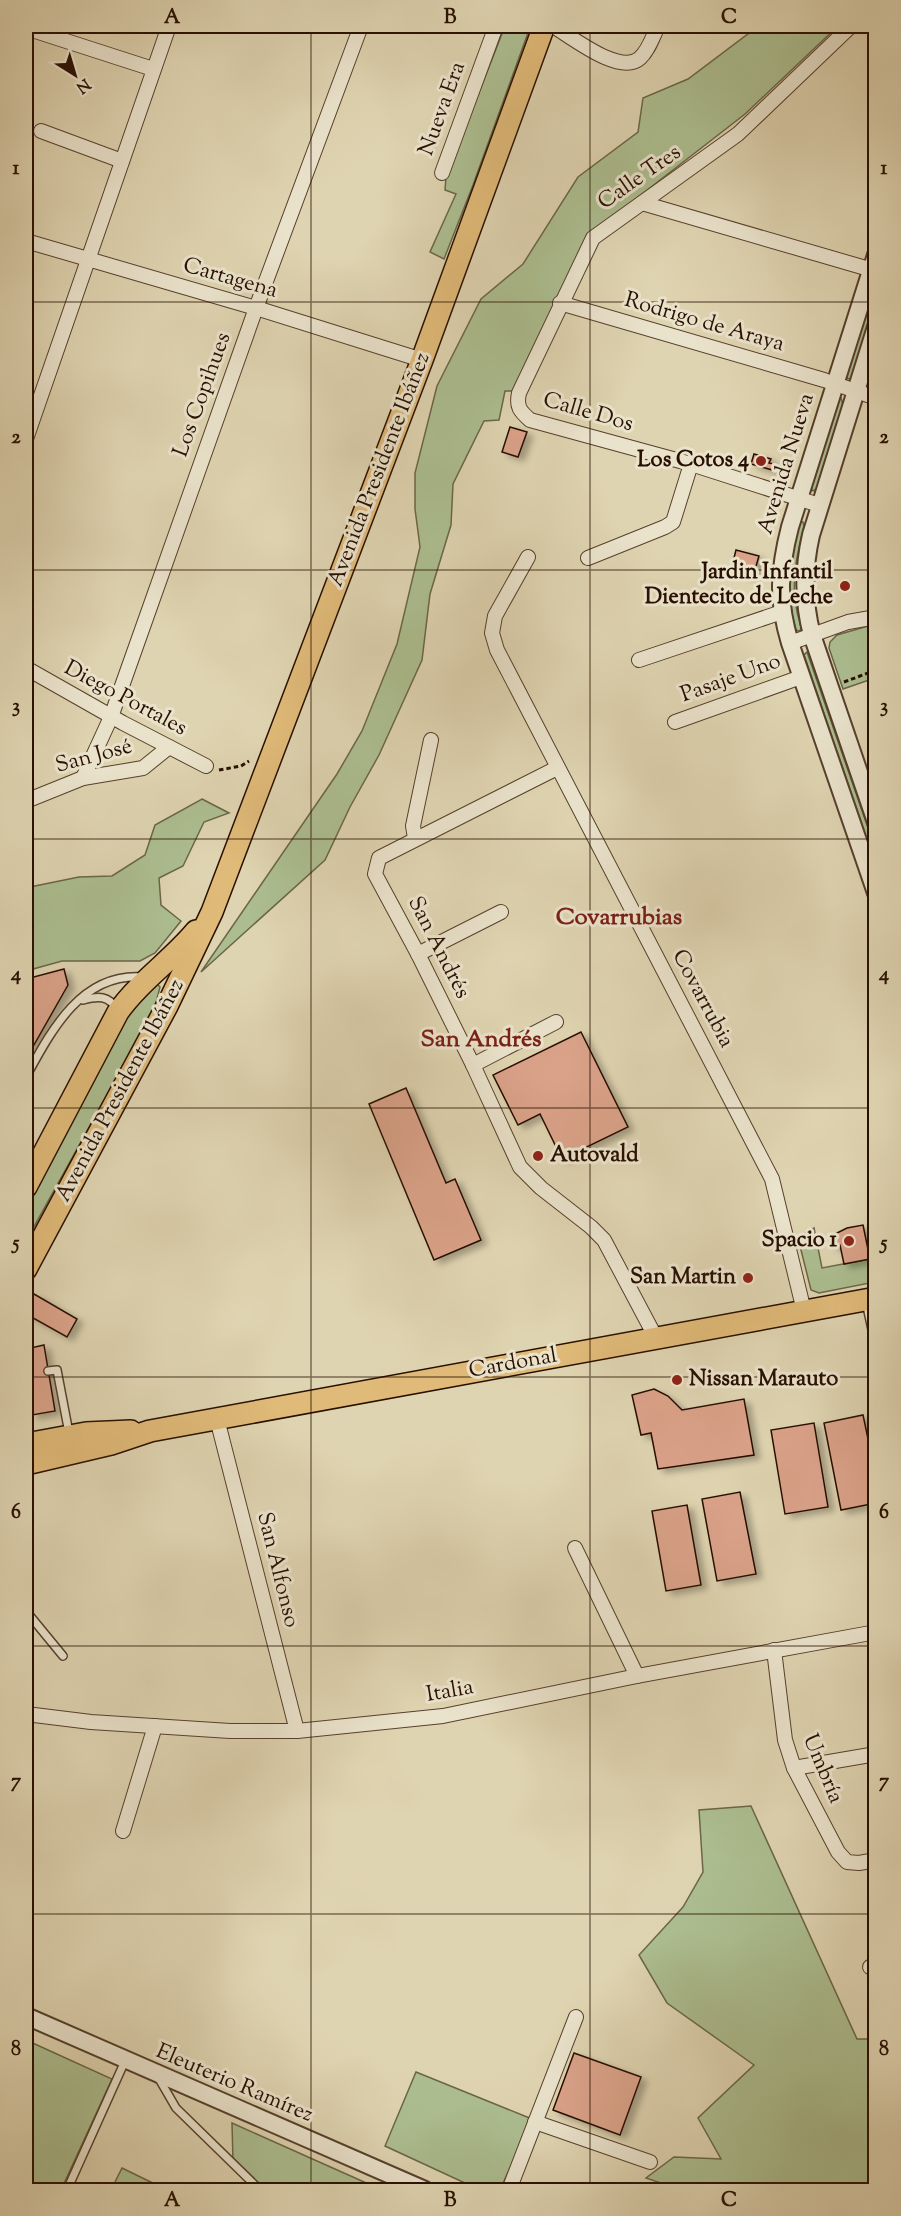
<svg xmlns="http://www.w3.org/2000/svg" width="901" height="2216" font-family="'Sorts Mill Goudy',serif">
  <style>
    .green { fill: #acbe90; stroke: #6a6648; stroke-width: 1.5 }
    .building { fill: #daa289; stroke: #280f00; stroke-width: 1.5; filter: url(#shadow) }
    .lines { fill: none; stroke-linecap: round; stroke-linejoin: round }
    .service-casing { stroke: #56402c; stroke-width: 10 }
    .minor-casing { stroke: #56402c; stroke-width: 16 }
    .tertiary-casing { stroke: #56402c; stroke-width: 20 }
    .primary-casing { stroke: #280f00; stroke-width: 24 }
    .path { stroke: #280f00; stroke-width: 3; stroke-dasharray: 4.5 3; stroke-linecap: butt }
    .service { stroke: #eae3cc; stroke-width: 7 }
    .minor { stroke: #eae3cc; stroke-width: 14 }
    .tertiary { stroke: #eae3cc; stroke-width: 16 }
    .primary { stroke: #e0ba78; stroke-width: 21 }
    .grid { fill: none; stroke: #280f00; stroke-width: 1.5; stroke-opacity: 0.55 }
    .poi-dot { fill: #8f2418; stroke: #eae3cc; stroke-width: 2 }
    .labels { text-anchor: middle; dominant-baseline: central; stroke-width: 6; stroke-linejoin: round; paint-order: stroke }
    .street-label { font-size: 22px; fill: #280f00; stroke: #eae3cc }
    .poi-label { font-size: 22px; font-weight: bold; fill: #280f00; stroke: #eae3cc; text-anchor: end }
    .neighbourhood-label { font-size: 24px; font-weight: bold; fill: #7a1f14; stroke: #eae3cc }
    .neatline { fill: none; stroke: #280f00; stroke-width: 2 }
    .grid-label { font-size: 20px; text-anchor: middle; font-weight: bold; fill: #280f00 }
  </style>
  <defs>
    <filter id="shadow"><feDropShadow dx="6" dy="4" stdDeviation="3" flood-color="#0004"/></filter>
  </defs>
  <rect width="100%" height="100%" fill="#dfd4b1"/>
  <filter id="stains"><feTurbulence type="fractalNoise" baseFrequency=".00333" numOctaves="4"/><feColorMatrix values="0 0 0 0 .2 0 0 0 0 .09 0 0 0 0 .02 0 0 0 .5 -.17"/></filter>
  <radialGradient id="worn" r=".72"><stop offset=".6" stop-color="#630" stop-opacity="0"/><stop offset="1" stop-color="#630" stop-opacity=".3"/></radialGradient>
  <!-- green -->
  <g class="green">
    <polygon points="505,26 530,26 529,30 473,185 444,259 430,252 456,194 445,190 446,177"/>
    <polygon points="750,26 838,26 745,114 592,233 515,391 505,391 499,420 484,421 453,484 451,525 430,594 422,660 379,755 350,807 325,860 201,972 337,774 362,731 397,644 420,547 415,509 415,473 437,386 481,299 523,264 578,177 638,132 643,98 688,79 749,33"/>
    <polygon points="875,283 875,301 852,378 848,379 846,376"/>
    <polygon points="841,398 843,405 817,488 813,491 811,488 838,400"/>
    <path d="M800,522H803L804,526C795,562 789,590 801,627V630L798,631L796,630C786,596 785,555 800,522Z"/>
    <polygon points="875,624 875,678 843,689 829,648 830,642 837,635"/>
    <polygon points="807,652 875,848 875,852 871,851 804,655"/>
    <polygon points="202,799 229,813 204,822 183,866 159,878 161,905 181,921 155,953 140,961 62,961 26,971 26,890 30,887 79,877 112,876 145,855 155,825"/>
    <polygon points="155,985 158,985 160,987 154,1010 26,1241 26,1204 130,1011"/>
    <polygon points="814,1228 822,1268 870,1259 870,1263 875,1263 875,1282 819,1293 811,1290 798,1238"/>
    <polygon points="751,1806 857,2039 875,2039 875,2190 681,2190 646,2178 674,2157 721,2159 698,2118 754,2065 667,2003 639,1955 683,1907 703,1872 699,1810"/>
    <polygon points="26,2040 112,2079 61,2190 26,2190"/>
    <polygon points="416,2072 532,2119 500,2190 480,2190 385,2146"/>
    <polygon points="232,2123 382,2190 263,2190 233,2162"/>
    <polygon points="122,2168 167,2190 111,2190"/>
  </g>
  <!-- building -->
  <g class="building">
    <polygon points="510,427 527,432 518,457 502,452"/>
    <polygon points="754,454 771,459 769,463 778,465 776,471 751,464"/>
    <polygon points="736,550 759,556 753,576 731,570"/>
    <polygon points="64,969 68,985 26,1059 26,979"/>
    <polygon points="581,1032 628,1127 562,1159 540,1114 518,1125 493,1075"/>
    <polygon points="406,1088 446,1183 455,1179 481,1240 434,1260 369,1104"/>
    <polygon points="863,1225 870,1259 844,1264 840,1245 832,1246 831,1236 847,1228"/>
    <polygon points="876,1242 876,1256 871,1257 869,1243"/>
    <polygon points="34,1294 77,1319 67,1337 26,1314 26,1309"/>
    <polygon points="44,1345 55,1411 32,1415 26,1376 26,1349"/>
    <polygon points="654,1389 668,1396 682,1410 744,1399 754,1455 658,1469 651,1433 641,1435 632,1395"/>
    <polygon points="863,1415 876,1477 876,1503 841,1510 824,1423"/>
    <polygon points="814,1423 828,1507 785,1514 771,1430"/>
    <polygon points="740,1492 756,1574 717,1581 702,1499"/>
    <polygon points="687,1505 701,1585 666,1591 652,1511"/>
    <polygon points="574,2053 641,2077 620,2135 553,2110"/>
  </g>
  <g class="lines">
    <defs>
      <g id="service">
        <path d="M83,1000C98,996 109,995 117,1010"/>
        <path d="M26,1077C51,1031 81,973 142,977"/>
        <polyline points="866,1302 876,1348"/>
        <polyline points="48,1371 57,1370 69,1433"/>
        <polyline points="26,1611 63,1656"/>
        <polyline points="158,2077 176,2108 260,2190"/>
        <polyline points="67,2190 125,2061"/>
      </g>
      <g id="minor">
        <path d="M553,26C572,37 620,76 640,58C649,50 653,36 658,26"/>
        <polyline points="26,28 153,69"/>
        <polyline points="41,131 122,161"/>
        <polyline points="442,173 496,26"/>
        <polyline points="642,203 876,271"/>
        <polyline points="26,241 256,308 422,360"/>
        <polyline points="560,303 824,380 876,398"/>
        <polyline points="26,439 169,26"/>
        <path d="M819,505L691,464L530,420C520,411 516,407 519,393L593,238L738,134L851,26"/>
        <polyline points="528,557 495,616 492,633 497,650 772,1179 804,1311"/>
        <polyline points="588,558 665,527 673,522 691,464"/>
        <polyline points="790,643 848,622 876,617"/>
        <polyline points="639,660 782,612"/>
        <polyline points="26,668 123,723 206,766"/>
        <polyline points="675,722 801,677"/>
        <polyline points="557,768 379,858 375,874 418,954 473,1065 520,1167 541,1188 591,1227 604,1240 656,1338"/>
        <polyline points="83,778 111,717 256,308 361,26"/>
        <polyline points="26,801 83,778 143,768 169,747"/>
        <polyline points="415,838 413,826 431,740"/>
        <polyline points="418,954 501,912"/>
        <polyline points="473,1065 556,1022"/>
        <polyline points="217,1419 297,1731"/>
        <polyline points="575,1548 637,1676"/>
        <polyline points="774,1650 785,1740 794,1768 838,1852 847,1862 859,1863 876,1860"/>
        <polyline points="26,1714 91,1722 230,1731 297,1731 443,1716 637,1676 876,1632"/>
        <polyline points="794,1768 876,1754"/>
        <polyline points="123,1831 155,1726"/>
        <polyline points="870,1967 876,1966"/>
        <polyline points="535,2122 650,2162"/>
        <polyline points="509,2190 576,2017"/>
      </g>
      <g id="tertiary">
        <path d="M876,255L790,527C779,570 777,600 790,643L876,893"/>
        <path d="M876,327L811,535C803,570 803,601 812,635L876,822"/>
        <polyline points="26,2016 425,2190"/>
      </g>
      <g id="primary">
        <path d="M26,1187L118,1012C140,981 172,960 196,931"/>
        <polyline points="26,1269 167,1006 212,912 422,360 544,26"/>
        <polyline points="26,1444 86,1433 131,1431"/>
        <polyline points="26,1464 111,1444 150,1431 876,1298"/>
      </g>
    </defs>
    <!-- service casing -->
    <use href="#service" class="service-casing"/>
    <!-- minor casing -->
    <use href="#minor" class="minor-casing"/>
    <!-- tertiary casing -->
    <use href="#tertiary" class="tertiary-casing"/>
    <!-- primary casing -->
    <use href="#primary" class="primary-casing"/>
    <!-- path -->
    <g class="path">
      <polyline points="844,682 876,670"/>
      <polyline points="219,770 241,766 249,761"/>
    </g>
    <!-- service -->
    <use href="#service" class="service"/>
    <!-- minor -->
    <use href="#minor" class="minor"/>
    <!-- tertiary -->
    <use href="#tertiary" class="tertiary"/>
    <!-- primary -->
    <use href="#primary" class="primary"/>
  </g>
  <!-- grid -->
  <path class="grid" d="M311,26V2190M590,26V2190M26,302H876M26,570H876M26,839H876M26,1108H876M26,1377H876M26,1646H876M26,1914H876"/>
  <!-- markers -->
  <g class="poi-dot">
    <circle cx="761" cy="461" r="6"/>
    <circle cx="845" cy="586" r="6"/>
    <circle cx="538" cy="1156" r="6"/>
    <circle cx="849" cy="1241" r="6"/>
    <circle cx="748" cy="1278" r="6"/>
    <circle cx="677" cy="1380" r="6"/>
  </g>
  <g class="labels">
    <!-- street labels -->
    <g class="street-label">
      <text transform="translate(443 109) rotate(-70)">Nueva Era</text>
      <text transform="translate(640 178) rotate(-35)">Calle Tres</text>
      <text transform="translate(230 279) rotate(16)">Cartagena</text>
      <text transform="translate(704 323) rotate(16)">Rodrigo de Araya</text>
      <text transform="translate(203 395) rotate(-70)">Los Copihues</text>
      <text transform="translate(588 413) rotate(16)">Calle Dos</text>
      <text transform="translate(787 464) rotate(-73)">Avenida Nueva</text>
      <text transform="translate(380 470) rotate(-69)">Avenida Presidente Ibáñez</text>
      <text transform="translate(731 679) rotate(-20)">Pasaje Uno</text>
      <text transform="translate(125 699) rotate(28)">Diego Portales</text>
      <text transform="translate(94 757) rotate(-15)">San José</text>
      <text transform="translate(438 948) rotate(63)">San Andrés</text>
      <text transform="translate(702 999) rotate(62)">Covarrubia</text>
      <text transform="translate(121 1091) rotate(-62)">Avenida Presidente Ibáñez</text>
      <text transform="translate(513 1364) rotate(-10)">Cardonal</text>
      <text transform="translate(277 1570) rotate(76)">San Alfonso</text>
      <text transform="translate(450 1692) rotate(-10)">Italia</text>
      <text transform="translate(822 1769) rotate(67)">Umbría</text>
      <text transform="translate(234 2084) rotate(23)">Eleuterio Ramírez</text>
    </g>
    <!-- poi labels -->
    <g class="poi-label">
      <text x="749" y="461">Los Cotos 4</text>
      <text x="833" y="573">Jardin Infantil<tspan x="833" dy="25">Dientecito de Leche</tspan></text>
      <text x="550" y="1156" text-anchor="start">Autovald</text>
      <text x="837" y="1241">Spacio 1</text>
      <text x="736" y="1278">San Martin</text>
      <text x="689" y="1380" text-anchor="start">Nissan Marauto</text>
    </g>
    <!-- neighbourhood labels -->
    <g class="neighbourhood-label">
      <text x="619" y="918">Covarrubias</text>
      <text x="481" y="1040">San Andrés</text>
    </g>
  </g>
  <!-- margin -->
  <rect width="901" height="2216" fill="none" stroke="#dfd4b1" stroke-width="66"/>
  <!-- north arrow -->
  <g transform="translate(75 75) rotate(143)" stroke="#eae3cc" stroke-width="4.5" paint-order="stroke">
  <path d="M0-4.5L10 22L0 15L-10 22Z" fill="#280f00"/>
  <text y="-9" font-size="16" font-weight="bold" text-anchor="middle" fill="#280f00">N</text>
  </g>
  <rect x="33" y="33" width="835" height="2150" class="neatline"/>
  <g class="grid-label">
    <text x="172" y="23">A</text>
    <text x="450" y="23">B</text>
    <text x="729" y="23">C</text>
    <text x="16" y="174">1</text>
    <text x="884" y="174">1</text>
    <text x="16" y="443">2</text>
    <text x="884" y="443">2</text>
    <text x="16" y="712">3</text>
    <text x="884" y="712">3</text>
    <text x="16" y="980">4</text>
    <text x="884" y="980">4</text>
    <text x="16" y="1249">5</text>
    <text x="884" y="1249">5</text>
    <text x="16" y="1518">6</text>
    <text x="884" y="1518">6</text>
    <text x="16" y="1787">7</text>
    <text x="884" y="1787">7</text>
    <text x="16" y="2055">8</text>
    <text x="884" y="2055">8</text>
    <text x="172" y="2206">A</text>
    <text x="450" y="2206">B</text>
    <text x="729" y="2206">C</text>
  </g>
  <rect width="100%" height="100%" filter="url(#stains)"/>
  <rect width="100%" height="100%" fill="url(#worn)"/>
</svg>
